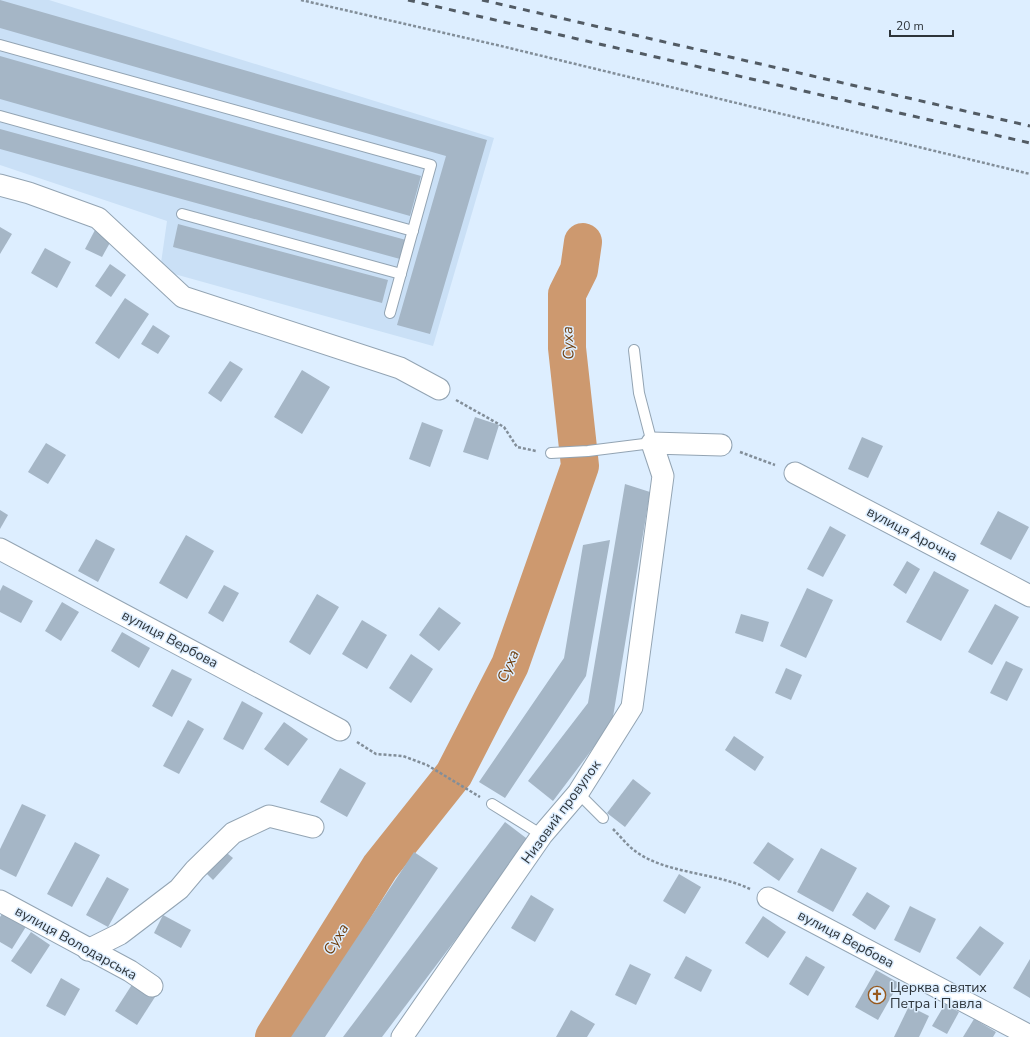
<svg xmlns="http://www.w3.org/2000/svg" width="1030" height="1037" font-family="'Nunito Sans',sans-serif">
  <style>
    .built { fill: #cae0f6 }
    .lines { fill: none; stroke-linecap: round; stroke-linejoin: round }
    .river { stroke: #cd996f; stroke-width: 38 }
    .building { fill: #a5b6c6 }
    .service-casing { stroke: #93a4b3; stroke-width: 12 }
    .minor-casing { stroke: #93a4b3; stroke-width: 23 }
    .path { stroke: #828e99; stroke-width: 2.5; stroke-dasharray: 3 2; stroke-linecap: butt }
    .service { stroke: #fff; stroke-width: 10 }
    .minor { stroke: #fff; stroke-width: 21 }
    .rail { stroke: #525b64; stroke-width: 3; stroke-dasharray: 7 7; stroke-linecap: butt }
    .labels { text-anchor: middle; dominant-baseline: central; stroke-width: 3; stroke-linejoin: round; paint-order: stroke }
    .street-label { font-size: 14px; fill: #2d343a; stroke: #def }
    .poi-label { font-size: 14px; fill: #2d343a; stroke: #def; text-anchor: start }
    .water-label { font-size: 15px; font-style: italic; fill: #703e0c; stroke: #def }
  </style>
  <rect width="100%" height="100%" fill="#def"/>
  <!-- built -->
  <polygon class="built" points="0,0 49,0 494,138 433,346 160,270 167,221 0,165"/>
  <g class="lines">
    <!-- river -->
    <polyline class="river" points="274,1037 380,867 454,774 510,665 580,466 567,348 567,294 579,270 583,242"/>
  </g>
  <!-- building -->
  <g class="building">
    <polygon points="0,0 487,140 430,334 397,325 446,156 0,28"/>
    <polygon points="0,56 421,176 410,216 0,99"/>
    <polygon points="0,129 406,240 400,259 0,149"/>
    <polygon points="178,224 388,280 382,303 173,247"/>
    <polygon points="0,227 12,234 0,254"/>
    <polygon points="95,230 112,239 102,257 85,249"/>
    <polygon points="45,248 71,262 57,288 31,273"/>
    <polygon points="110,264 126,275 111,297 95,286"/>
    <polygon points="125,298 149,314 119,359 95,343"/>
    <polygon points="153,325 170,336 158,354 141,344"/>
    <polygon points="230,361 243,369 221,402 208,393"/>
    <polygon points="302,370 330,387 302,434 274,417"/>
    <polygon points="475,417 499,425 488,460 463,452"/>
    <polygon points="422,422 443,430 430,467 409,459"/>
    <polygon points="862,437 883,446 868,478 848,469"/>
    <polygon points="46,443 66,455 48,484 28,472"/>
    <polygon points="625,484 650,492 612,723 553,801 528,781 588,703"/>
    <polygon points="0,510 8,515 0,529"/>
    <polygon points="998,511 1029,527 1011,560 980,544"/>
    <polygon points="830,526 846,535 823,577 807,569"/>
    <polygon points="186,535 214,551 187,599 159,583"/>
    <polygon points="96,539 115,549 98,582 78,571"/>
    <polygon points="610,540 586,676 505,798 479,782 564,658 583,545"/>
    <polygon points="907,561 920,569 906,594 893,585"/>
    <polygon points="934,571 969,590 941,641 906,622"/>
    <polygon points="3,585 33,601 21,623 0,612 0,591"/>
    <polygon points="224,585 239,593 223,622 208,613"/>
    <polygon points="807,588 833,600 806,658 780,646"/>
    <polygon points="317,594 339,607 310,655 289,642"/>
    <polygon points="62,602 79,612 61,641 45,631"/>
    <polygon points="995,604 1019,617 992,665 968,652"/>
    <polygon points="439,607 461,623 439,651 419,635"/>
    <polygon points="741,614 769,622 763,642 735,633"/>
    <polygon points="362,620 387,635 367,669 342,654"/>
    <polygon points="122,632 150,648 139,668 111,651"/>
    <polygon points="411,654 433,669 411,703 389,688"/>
    <polygon points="1006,661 1023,669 1007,701 990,693"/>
    <polygon points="786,668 802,675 791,700 775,693"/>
    <polygon points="172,669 192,679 172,717 152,706"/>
    <polygon points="242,701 263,713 243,750 223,739"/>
    <polygon points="188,720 204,729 179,774 163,766"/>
    <polygon points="284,722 308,739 288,766 264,749"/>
    <polygon points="734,736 764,757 755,771 725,750"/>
    <polygon points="340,768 366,783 347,817 320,802"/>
    <polygon points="633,779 651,793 625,827 607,813"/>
    <polygon points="22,804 46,815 16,877 0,869 0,849"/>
    <polygon points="505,822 530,841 382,1037 343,1037"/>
    <polygon points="75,842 100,855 72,907 47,894"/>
    <polygon points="768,842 794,859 779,881 753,863"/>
    <polygon points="821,848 857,868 833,912 797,892"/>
    <polygon points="223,850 233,858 213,880 204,871"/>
    <polygon points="414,852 438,868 325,1037 291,1037"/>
    <polygon points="679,874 701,887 685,914 663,901"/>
    <polygon points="107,877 129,889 108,927 86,915"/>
    <polygon points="867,892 890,906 875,930 852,915"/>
    <polygon points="531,895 554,909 535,942 511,928"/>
    <polygon points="910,906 936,919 920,953 894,940"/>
    <polygon points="4,911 27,925 12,949 0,942 0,917"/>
    <polygon points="163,915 191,930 181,948 154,933"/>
    <polygon points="763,916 786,932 768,958 745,943"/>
    <polygon points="980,926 1004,943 980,976 956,958"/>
    <polygon points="31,932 50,945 31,974 11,961"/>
    <polygon points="686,956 712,970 701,992 674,978"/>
    <polygon points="806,956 825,967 808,996 789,984"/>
    <polygon points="1030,959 1030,998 1013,988"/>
    <polygon points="630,964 651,974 636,1005 615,995"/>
    <polygon points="876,970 899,983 878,1020 855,1007"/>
    <polygon points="61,978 80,989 65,1016 46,1006"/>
    <polygon points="133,983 155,997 137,1025 115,1011"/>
    <polygon points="945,1004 959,1012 947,1034 932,1026"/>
    <polygon points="909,1006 929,1016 919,1037 894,1037"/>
    <polygon points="571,1010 595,1024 587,1037 556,1037"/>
    <polygon points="974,1019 996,1032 993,1037 963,1037"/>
  </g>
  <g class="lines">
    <defs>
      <g id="service">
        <polyline points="0,45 431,165 390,313"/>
        <polyline points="0,116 413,231"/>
        <polyline points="182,214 401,274"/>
        <polyline points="551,453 588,451 652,443 639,393 634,350"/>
        <polyline points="578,793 603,818"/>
        <polyline points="492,804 542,835"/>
      </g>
      <g id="minor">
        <polyline points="0,185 29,193 98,218 183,297 400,368 439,389"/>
        <polyline points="795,473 1030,596"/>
        <polyline points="0,549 340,730"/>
        <polyline points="768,898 1030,1036"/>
        <polyline points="0,901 130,971 152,986"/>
        <polyline points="88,950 120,934 179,889 195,870 233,833 269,816 313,827"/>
        <polyline points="402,1037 542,835 578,793 632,707 663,476 652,443 721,445"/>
      </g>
    </defs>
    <!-- service casing -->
    <use href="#service" class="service-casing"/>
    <!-- minor casing -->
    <use href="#minor" class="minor-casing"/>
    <!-- path -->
    <g class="path">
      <polyline points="301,0 501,46 1030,174"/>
      <polyline points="456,400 504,427 517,447 536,451"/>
      <polyline points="740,452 775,465"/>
      <polyline points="357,742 376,754 403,756 427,765 480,797"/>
      <path d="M613,829C620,836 627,845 635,851C666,874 714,872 750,889"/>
    </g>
    <!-- service -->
    <use href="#service" class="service"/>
    <!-- minor -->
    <use href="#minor" class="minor"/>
    <!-- rail -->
    <g class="rail">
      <polyline points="408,0 1030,143"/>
      <polyline points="482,0 1030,126"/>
    </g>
  </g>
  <!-- icons -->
  <defs>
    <symbol id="church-ring" viewBox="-11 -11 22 22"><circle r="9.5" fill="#def" stroke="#97591e" stroke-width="1.5"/><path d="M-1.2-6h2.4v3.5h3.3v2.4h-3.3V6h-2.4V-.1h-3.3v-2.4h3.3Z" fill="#97591e"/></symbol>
  </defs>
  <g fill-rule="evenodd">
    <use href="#church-ring" x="867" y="985" width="20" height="20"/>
  </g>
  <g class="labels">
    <!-- street labels -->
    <g class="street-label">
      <text transform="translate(912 534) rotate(28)">вулиця Арочна</text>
      <text transform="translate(170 639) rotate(28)">вулиця Вербова</text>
      <text transform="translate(561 812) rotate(-54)">Низовий провулок</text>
      <text transform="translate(846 939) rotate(28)">вулиця Вербова</text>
      <text transform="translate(76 943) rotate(29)">вулиця Володарська</text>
    </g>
    <!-- poi labels -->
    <g class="poi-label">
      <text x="890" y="987">Церква святих<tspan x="890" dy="16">Петра і Павла</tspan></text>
    </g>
    <!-- water labels -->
    <g class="water-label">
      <text transform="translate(568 343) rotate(-93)">Суха</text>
      <text transform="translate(508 666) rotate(-67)">Суха</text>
      <text transform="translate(336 939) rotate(-58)">Суха</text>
    </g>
  </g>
  <!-- scale -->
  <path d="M890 30v6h63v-6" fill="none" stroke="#2d343a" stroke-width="2"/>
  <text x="896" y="30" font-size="12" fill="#2d343a" stroke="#ddeeff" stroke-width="3" paint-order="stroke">20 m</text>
</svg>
